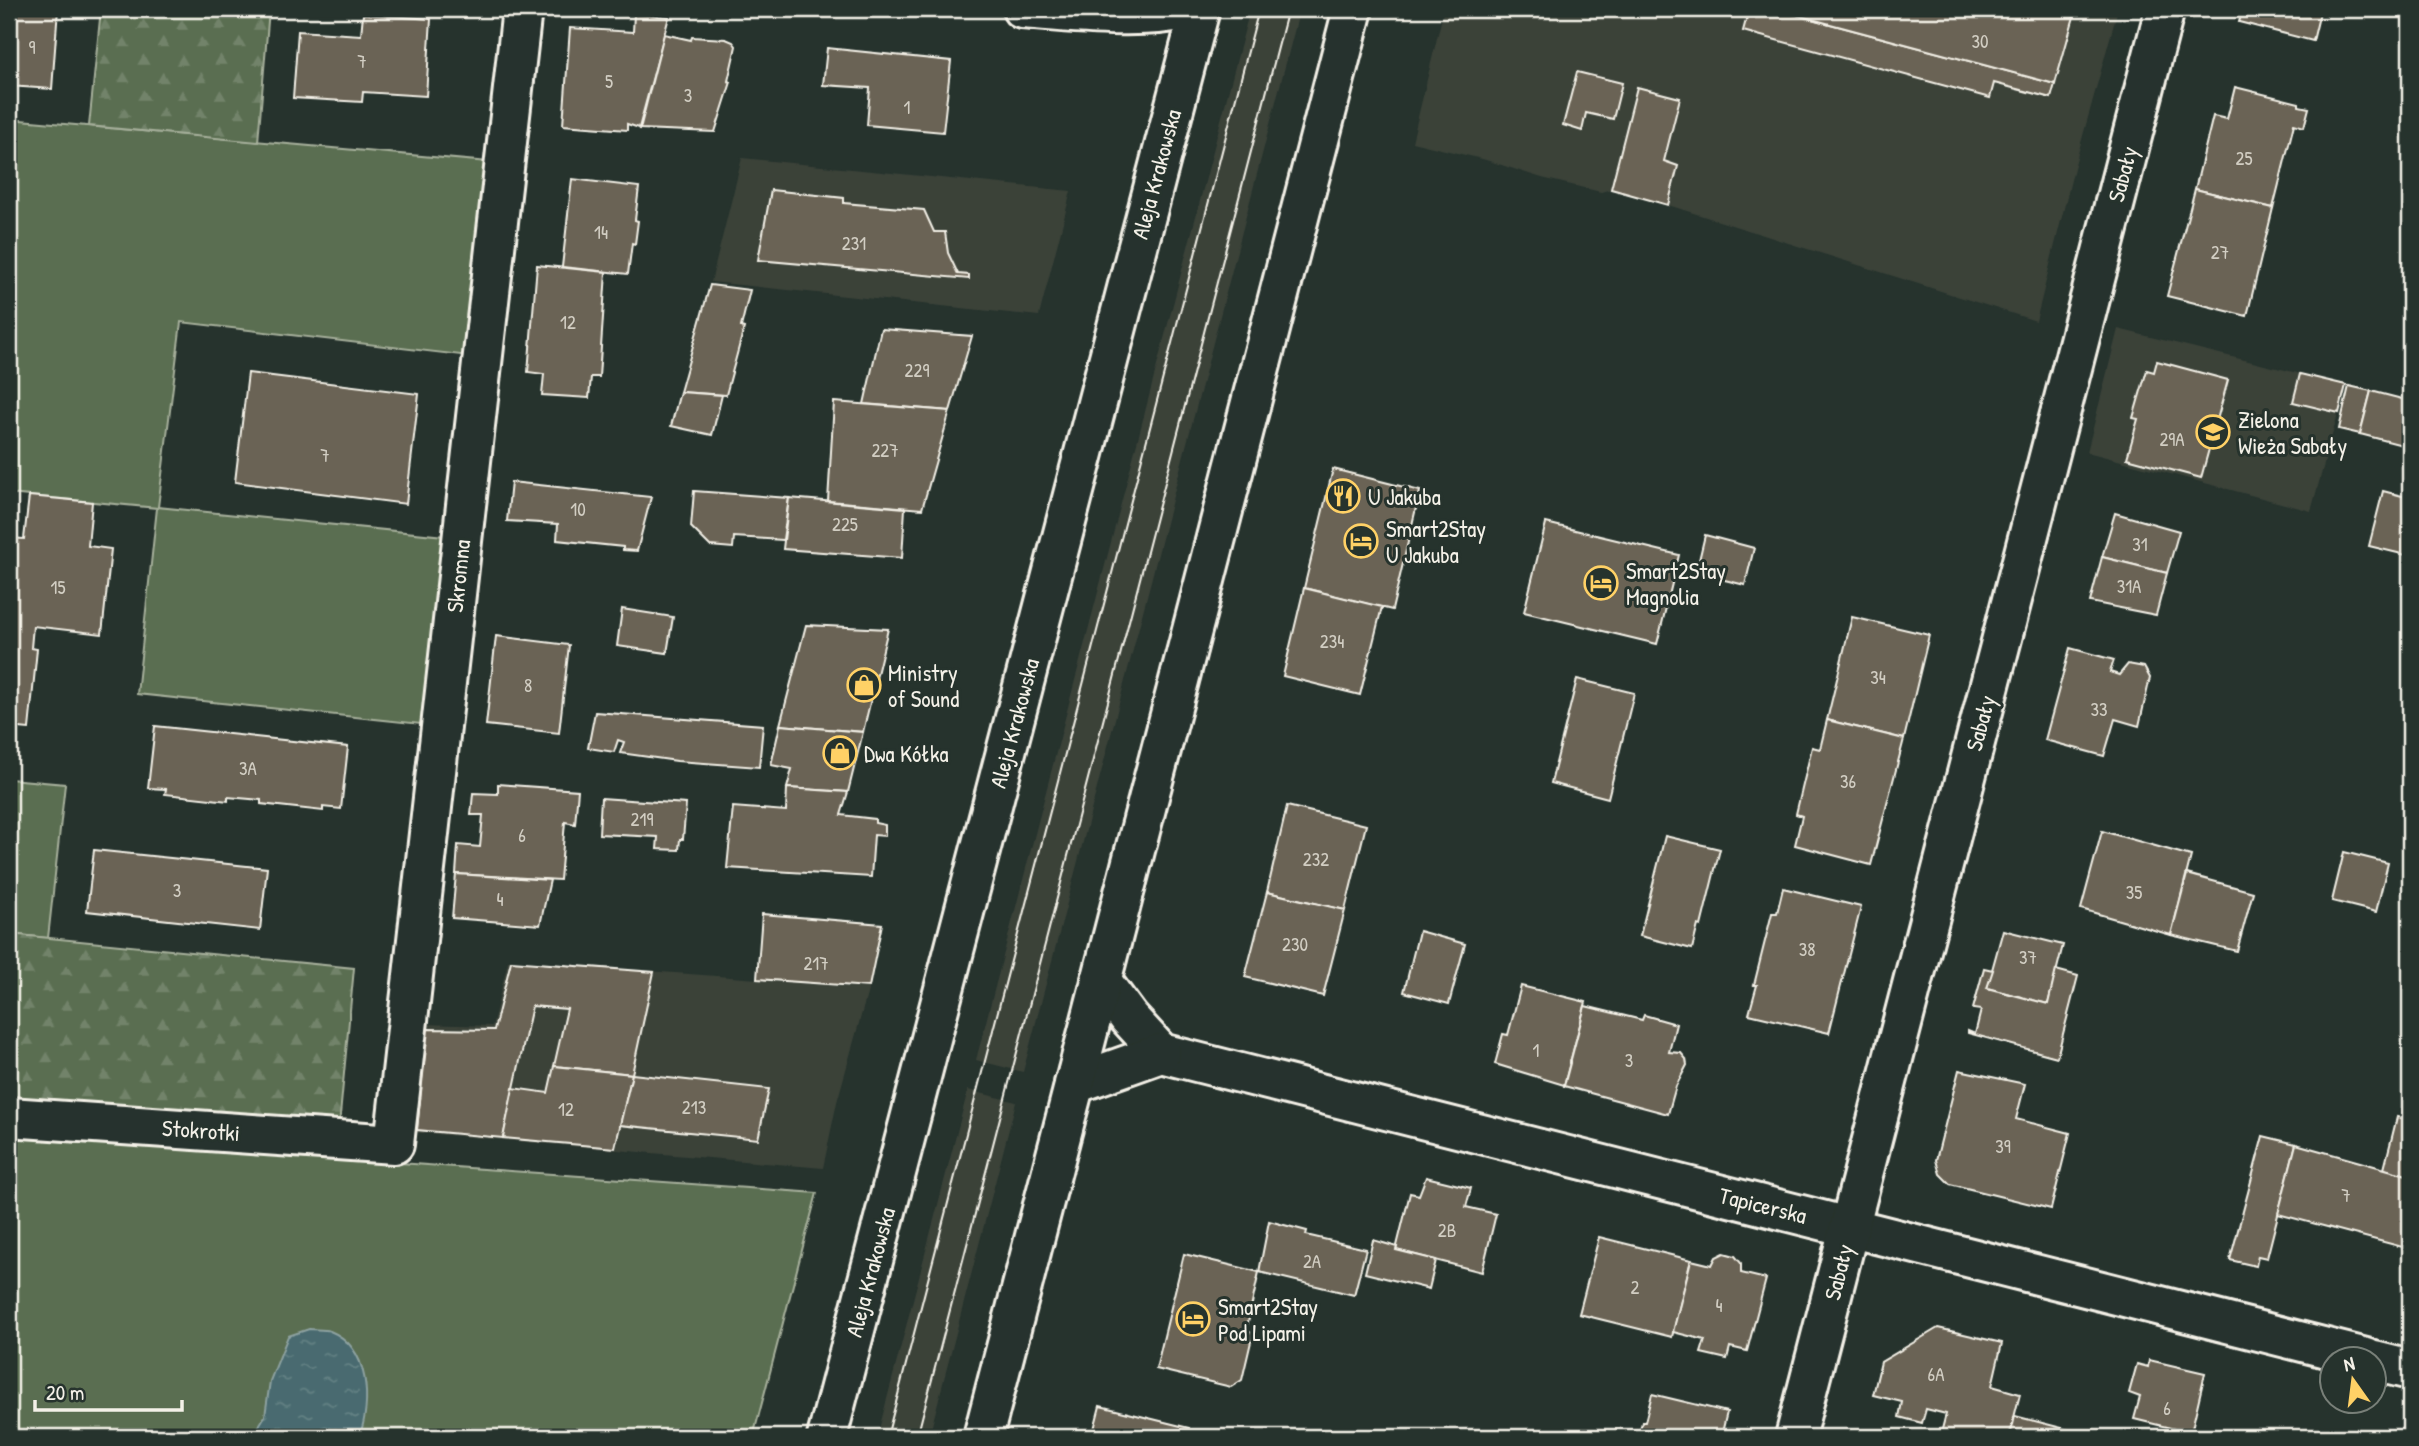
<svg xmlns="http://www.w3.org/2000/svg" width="2419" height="1446" font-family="'Patrick Hand',sans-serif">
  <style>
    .built { fill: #3b4239 }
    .green { fill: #5a6e51; stroke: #a7b09c; stroke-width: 2 }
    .forest { fill: url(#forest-firs); stroke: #a7b09c; stroke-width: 2 }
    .water { fill: url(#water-ripples); stroke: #8da1a0; stroke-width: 2 }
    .building { fill: #6b6454; stroke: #f4f1e8; stroke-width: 2 }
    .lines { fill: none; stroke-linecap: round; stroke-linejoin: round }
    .street-casing { stroke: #f4f1e8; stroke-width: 44 }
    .secondary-casing { stroke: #f4f1e8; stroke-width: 44 }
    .street { stroke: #26332d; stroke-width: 38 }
    .secondary { stroke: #26332d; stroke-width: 38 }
    .tram { stroke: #f4f1e8; stroke-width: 2 }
    .labels { text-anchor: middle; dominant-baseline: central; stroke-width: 6; stroke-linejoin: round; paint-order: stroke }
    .number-label { font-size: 19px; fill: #d2cec3 }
    .street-label { font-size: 23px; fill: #f4f1e8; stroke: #26332d }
    .poi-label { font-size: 23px; fill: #f4f1e8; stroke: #26332d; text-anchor: start }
  </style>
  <defs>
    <pattern id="forest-firs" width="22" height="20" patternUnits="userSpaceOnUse" patternTransform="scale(1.75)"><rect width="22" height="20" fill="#5a6e51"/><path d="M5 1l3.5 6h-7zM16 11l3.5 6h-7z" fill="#72836a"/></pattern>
    <pattern id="water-ripples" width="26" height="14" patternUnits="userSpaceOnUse" patternTransform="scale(1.75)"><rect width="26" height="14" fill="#496b70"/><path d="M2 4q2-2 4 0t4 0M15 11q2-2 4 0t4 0" fill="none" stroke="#648184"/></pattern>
  </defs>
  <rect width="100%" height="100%" fill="#26332d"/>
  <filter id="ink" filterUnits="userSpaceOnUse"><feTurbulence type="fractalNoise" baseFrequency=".0143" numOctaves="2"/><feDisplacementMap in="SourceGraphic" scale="14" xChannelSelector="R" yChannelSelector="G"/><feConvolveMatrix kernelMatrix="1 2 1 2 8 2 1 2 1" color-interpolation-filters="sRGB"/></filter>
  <g filter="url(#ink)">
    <!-- built -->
    <g class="built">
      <polygon points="1250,9 1300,9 1023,1072 976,1060"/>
      <polygon points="1444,9 2118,9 2074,168 2036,321 1668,205 1611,189 1601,192 1542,178 1486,160 1412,142"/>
      <polygon points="742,158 1071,191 1039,316 711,282"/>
      <polygon points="2118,329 2346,385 2311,511 2087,452"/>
      <polygon points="508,961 869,987 837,1102 823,1168 411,1132 421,1024 492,1026"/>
      <polygon points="968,1090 1016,1102 929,1437 877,1437"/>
    </g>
    <!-- green -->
    <g class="green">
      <polygon points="9,119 488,162 469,356 181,322 158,507 444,536 421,724 137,694 157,508 9,494"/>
      <polygon points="9,779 65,784 48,938 9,934"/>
      <polygon points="9,1135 817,1193 753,1437 9,1437"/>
    </g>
    <!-- forest -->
    <g class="forest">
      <polygon points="101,9 269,9 258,142 89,126"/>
      <polygon points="9,934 354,968 339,1126 9,1097"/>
    </g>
    <!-- water -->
    <path class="water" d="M309,1329C315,1330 324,1329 330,1331C370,1347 372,1404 359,1437H252L265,1416L270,1381L288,1336Z"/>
    <!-- building -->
    <g class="building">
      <polygon points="9,9 58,9 52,89 9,86"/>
      <polygon points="1749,9 1774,9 2055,84 2051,98 1994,83 1990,98 1743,31"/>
      <polygon points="1774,9 2060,9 2075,13 2055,84"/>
      <polygon points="2243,9 2328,9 2327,14 2320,12 2313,41 2239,22"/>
      <polygon points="363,14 431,19 426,96 363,92 362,102 293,98 298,31 361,35"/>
      <polygon points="634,14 669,17 639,128 627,124 627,130 563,125 570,28 633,32"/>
      <polygon points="664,34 691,40 692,37 726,39 733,42 736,46 728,81 731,82 715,132 640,129"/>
      <polygon points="827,48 951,61 943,132 867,125 870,88 823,85"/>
      <polygon points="1577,72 1622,83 1613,119 1586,113 1582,131 1563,125"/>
      <polygon points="1637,87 1680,98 1664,161 1678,166 1668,205 1611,189"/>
      <polygon points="2235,87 2299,103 2299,106 2309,108 2304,127 2294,124 2273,208 2195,189 2213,116 2227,119"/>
      <polygon points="572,179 639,187 635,220 638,221 635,244 632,243 628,274 562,267"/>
      <polygon points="2195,189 2273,208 2247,316 2167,296"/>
      <polygon points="771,190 844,198 844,203 924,210 934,232 945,232 948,253 958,274 969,275 969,279 758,260"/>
      <polygon points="537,265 606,272 599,377 591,377 589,398 542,395 544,374 528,372"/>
      <polygon points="710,285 750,290 741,327 744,328 726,395 680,392"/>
      <polygon points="881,329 972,336 950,411 864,404"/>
      <polygon points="2157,361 2228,380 2201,478 2127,458 2138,419 2133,418 2147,370 2154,372"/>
      <polygon points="248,373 419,394 406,504 235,482"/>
      <polygon points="2300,374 2346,385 2339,413 2293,402"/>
      <polygon points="2349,386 2371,391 2360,434 2339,429"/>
      <polygon points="2371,391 2410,401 2410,447 2360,434"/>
      <polygon points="680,392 722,395 712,435 671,426"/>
      <polygon points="834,402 950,411 922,509 828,501"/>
      <polygon points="1333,469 1420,491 1392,610 1304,588"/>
      <polygon points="511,482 651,497 637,551 623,550 623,547 557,540 558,524 507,521"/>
      <polygon points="694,491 789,498 783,540 734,537 733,548 710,546 691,527"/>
      <polygon points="2383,491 2410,498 2410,556 2369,546"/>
      <polygon points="29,496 92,502 88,546 111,549 102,634 33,626 31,648 37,649 29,729 9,727 9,538 24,539"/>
      <polygon points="789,498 905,508 902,558 783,549"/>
      <polygon points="2115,513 2179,531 2167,573 2102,557"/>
      <polygon points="1546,523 1679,555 1657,644 1524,612"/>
      <polygon points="1705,535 1754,548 1745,585 1696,573"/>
      <polygon points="2102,557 2167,573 2156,615 2090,602"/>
      <polygon points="1304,588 1382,607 1360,695 1283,676"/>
      <polygon points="622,609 673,617 667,653 617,646"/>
      <polygon points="1852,617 1929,635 1904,739 1827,720"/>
      <polygon points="806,625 888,629 863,732 780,725"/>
      <polygon points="496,636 569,645 559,733 486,725"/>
      <polygon points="2070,648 2114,660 2110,672 2119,675 2128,664 2144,667 2150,678 2139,726 2115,719 2104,756 2045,740"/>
      <polygon points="1577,679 1634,693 1608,798 1551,783"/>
      <polygon points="595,712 763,725 759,767 677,761 620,753 624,742 618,740 614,752 588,748"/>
      <polygon points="1827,720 1904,739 1871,865 1795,845 1802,816 1796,814 1812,747 1820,749"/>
      <polygon points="780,725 863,732 848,792 787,788 792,769 771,765"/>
      <polygon points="155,726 348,747 341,809 323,807 323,811 261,804 261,800 228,797 228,801 165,794 166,789 148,788"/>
      <polygon points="498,784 578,790 575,824 565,822 560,880 456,874 458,845 480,847 483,815 471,815 473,793 498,794"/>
      <polygon points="787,788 848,792 841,815 875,819 875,823 885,825 885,836 874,835 871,877 727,868 733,807 786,811"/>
      <polygon points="601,798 686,804 683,839 680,839 679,850 657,849 658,837 599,834"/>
      <polygon points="1287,806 1366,825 1345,910 1267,892"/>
      <polygon points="2102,831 2191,856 2171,935 2081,909"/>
      <polygon points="1665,836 1720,849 1701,926 1698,925 1692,949 1640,936"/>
      <polygon points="94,850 267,868 260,930 87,911"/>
      <polygon points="2344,852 2388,863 2376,912 2332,901"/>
      <polygon points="456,874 550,880 540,925 452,918"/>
      <polygon points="2187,874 2253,892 2237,951 2171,935"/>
      <polygon points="1783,888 1861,907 1829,1033 1749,1014 1757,985 1754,985 1772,913 1777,913"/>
      <polygon points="1267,892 1345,910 1323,996 1245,977"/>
      <polygon points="762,914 882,924 869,987 757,979"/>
      <polygon points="2003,930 2063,945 2048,1004 1987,988"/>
      <polygon points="1419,931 1465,944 1449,1004 1404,992"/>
      <polygon points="511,961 654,972 632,1074 554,1066 567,1009 532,1006 503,1138 417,1130 427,1029 494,1030"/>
      <polygon points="1984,968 1993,970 1987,988 2048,1004 2056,970 2078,976 2057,1057 1968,1033 1968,1031 1975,1034 1981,1010 1973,1009"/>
      <polygon points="1521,986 1586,1002 1564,1085 1495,1064 1503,1034 1508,1035"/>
      <polygon points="1585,1006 1642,1020 1644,1015 1676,1024 1669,1052 1681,1053 1686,1059 1687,1065 1676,1086 1668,1114 1564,1086"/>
      <polygon points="554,1066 632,1074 615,1148 503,1138 513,1088 548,1093"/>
      <polygon points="1959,1070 2025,1084 2016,1119 2070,1133 2051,1209 1950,1184 1940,1174 1936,1160"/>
      <polygon points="632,1074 769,1089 758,1139 620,1125"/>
      <polygon points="2397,1117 2410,1120 2410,1176 2384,1169"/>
      <polygon points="2263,1136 2296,1144 2267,1258 2258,1256 2256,1266 2230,1260"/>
      <polygon points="2296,1144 2410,1176 2410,1249 2278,1214"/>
      <polygon points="1426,1177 1471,1188 1466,1207 1496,1214 1482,1272 1396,1250 1410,1193 1419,1195"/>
      <polygon points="1269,1221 1307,1231 1306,1235 1366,1249 1354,1295 1259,1272"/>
      <polygon points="1599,1237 1691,1260 1672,1337 1579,1314"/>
      <polygon points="1373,1240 1397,1247 1396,1250 1436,1260 1429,1289 1365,1273"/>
      <polygon points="1724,1253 1735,1256 1741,1263 1741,1273 1766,1279 1747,1351 1730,1347 1727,1359 1701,1353 1705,1340 1673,1332 1691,1260 1712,1265 1716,1257"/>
      <polygon points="1184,1254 1259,1272 1246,1331 1253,1333 1242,1380 1231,1387 1156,1369"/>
      <polygon points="1938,1328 2002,1343 1992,1386 2020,1394 2009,1437 1940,1437 1946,1414 1926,1409 1922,1423 1899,1417 1902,1402 1873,1395 1881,1362"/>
      <polygon points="2149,1360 2205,1373 2191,1433 2134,1419 2140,1397 2129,1393 2137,1364 2148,1367"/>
      <polygon points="1652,1394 1727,1412 1721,1437 1638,1437 1642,1422 1645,1422"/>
      <polygon points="1100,1406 1189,1428 1187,1437 1092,1437"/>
      <polygon points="2015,1416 2089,1435 2089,1437 2010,1437"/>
    </g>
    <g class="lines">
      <defs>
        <g id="street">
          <path d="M1022,9C1082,13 1135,21 1194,9"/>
          <polyline points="1101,980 1129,1018 1161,1053 2366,1358"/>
          <polyline points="1074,1084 1161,1053"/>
          <polyline points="9,1117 394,1144 522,9"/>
          <polyline points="2374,1361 2410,1370"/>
          <polyline points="1795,1437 2165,9"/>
        </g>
        <g id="secondary">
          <polyline points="827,1437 1200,9"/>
          <polyline points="983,1437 1353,9"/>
        </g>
      </defs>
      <!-- street casing -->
      <use href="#street" class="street-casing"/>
      <!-- secondary casing -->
      <use href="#secondary" class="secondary-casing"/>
      <!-- street -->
      <use href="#street" class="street"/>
      <!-- secondary -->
      <use href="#secondary" class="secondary"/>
      <!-- tram -->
      <g class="tram">
        <polyline points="887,1437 1259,9"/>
        <polyline points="917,1437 1288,9"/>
      </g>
    </g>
  </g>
  <!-- icons -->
  <defs>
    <symbol id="school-ring" viewBox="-11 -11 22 22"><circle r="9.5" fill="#26332d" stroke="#ffd166" stroke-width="1.5"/><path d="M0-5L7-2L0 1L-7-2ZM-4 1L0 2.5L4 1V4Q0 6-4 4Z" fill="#ffd166"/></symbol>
    <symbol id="restaurant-ring" viewBox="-11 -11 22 22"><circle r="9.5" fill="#26332d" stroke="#ffd166" stroke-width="1.5"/><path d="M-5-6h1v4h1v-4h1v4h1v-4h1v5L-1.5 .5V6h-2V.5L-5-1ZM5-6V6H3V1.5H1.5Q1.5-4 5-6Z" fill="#ffd166"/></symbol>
    <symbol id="hotel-ring" viewBox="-11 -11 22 22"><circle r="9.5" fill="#26332d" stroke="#ffd166" stroke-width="1.5"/><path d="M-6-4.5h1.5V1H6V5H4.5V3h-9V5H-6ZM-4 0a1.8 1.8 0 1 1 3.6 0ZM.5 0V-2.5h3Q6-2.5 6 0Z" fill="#ffd166"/></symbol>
    <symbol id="shop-ring" viewBox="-11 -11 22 22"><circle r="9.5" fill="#26332d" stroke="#ffd166" stroke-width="1.5"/><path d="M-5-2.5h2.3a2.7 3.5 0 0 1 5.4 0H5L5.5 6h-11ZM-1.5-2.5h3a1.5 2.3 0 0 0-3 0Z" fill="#ffd166"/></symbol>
  </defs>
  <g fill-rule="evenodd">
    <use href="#school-ring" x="2194" y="413" width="38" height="38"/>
    <use href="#restaurant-ring" x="1324" y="477" width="38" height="38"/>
    <use href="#hotel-ring" x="1342" y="522" width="38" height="38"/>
    <use href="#hotel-ring" x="1582" y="564" width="38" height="38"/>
    <use href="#shop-ring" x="845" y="666" width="38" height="38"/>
    <use href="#shop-ring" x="821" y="734" width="38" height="38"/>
    <use href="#hotel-ring" x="1174" y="1300" width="38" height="38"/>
  </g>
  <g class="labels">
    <!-- number labels -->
    <g class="number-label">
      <text x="1980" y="41">30</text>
      <text x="32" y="47">9</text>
      <text x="362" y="61">7</text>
      <text x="609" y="81">5</text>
      <text x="688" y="95">3</text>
      <text x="907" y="107">1</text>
      <text x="2244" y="158">25</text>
      <text x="601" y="232">14</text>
      <text x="854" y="243">231</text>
      <text x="2220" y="252">27</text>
      <text x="568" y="322">12</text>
      <text x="917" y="370">229</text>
      <text x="2172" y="439">29A</text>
      <text x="885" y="450">227</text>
      <text x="325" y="455">7</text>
      <text x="578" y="509">10</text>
      <text x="845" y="524">225</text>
      <text x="2140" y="544">31</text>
      <text x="2129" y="586">31A</text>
      <text x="58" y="587">15</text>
      <text x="1332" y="641">234</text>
      <text x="1878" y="677">34</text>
      <text x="528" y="685">8</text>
      <text x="2099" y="709">33</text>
      <text x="248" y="768">3A</text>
      <text x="1848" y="781">36</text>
      <text x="642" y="819">219</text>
      <text x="522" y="835">6</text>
      <text x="1316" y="859">232</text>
      <text x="177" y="890">3</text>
      <text x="2134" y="892">35</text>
      <text x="500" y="899">4</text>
      <text x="1295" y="944">230</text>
      <text x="1807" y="949">38</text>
      <text x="2028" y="957">37</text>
      <text x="816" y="963">217</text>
      <text x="1536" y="1050">1</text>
      <text x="1629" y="1060">3</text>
      <text x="694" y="1107">213</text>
      <text x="566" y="1109">12</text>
      <text x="2003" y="1146">39</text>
      <text x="2346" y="1195">7</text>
      <text x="1447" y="1230">2B</text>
      <text x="1312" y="1261">2A</text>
      <text x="1635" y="1287">2</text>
      <text x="1719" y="1305">4</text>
      <text x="1936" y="1374">6A</text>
      <text x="2167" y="1408">6</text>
    </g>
    <!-- street labels -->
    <g class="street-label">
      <text transform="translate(1156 174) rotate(-75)">Aleja Krakowska</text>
      <text transform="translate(2122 174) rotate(-75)">Sabały</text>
      <text transform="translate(458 576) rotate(-84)">Skromna</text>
      <text transform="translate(1014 723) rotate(-75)">Aleja Krakowska</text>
      <text transform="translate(1980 723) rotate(-75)">Sabały</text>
      <text transform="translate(201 1130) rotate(4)">Stokrotki</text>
      <text transform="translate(1763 1205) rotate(14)">Tapicerska</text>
      <text transform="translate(870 1272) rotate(-75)">Aleja Krakowska</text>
      <text transform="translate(1838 1272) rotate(-76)">Sabały</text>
    </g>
    <!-- poi labels -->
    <g class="poi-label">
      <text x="2238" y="419">Zielona<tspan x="2238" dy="26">Wieża Sabały</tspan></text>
      <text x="1368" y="496">U Jakuba</text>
      <text x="1386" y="528">Smart2Stay<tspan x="1386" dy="26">U Jakuba</tspan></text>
      <text x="1626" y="570">Smart2Stay<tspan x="1626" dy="26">Magnolia</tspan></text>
      <text x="888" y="672">Ministry<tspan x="888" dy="26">of Sound</tspan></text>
      <text x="864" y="753">Dwa Kółka</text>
      <text x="1218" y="1306">Smart2Stay<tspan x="1218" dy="26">Pod Lipami</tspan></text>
    </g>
  </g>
  <!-- margin -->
  <rect width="2419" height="1446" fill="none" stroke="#26332d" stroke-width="35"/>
  <rect x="18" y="18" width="2384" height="1411" fill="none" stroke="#f4f1e8" stroke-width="2.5" filter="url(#ink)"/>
  <!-- north arrow -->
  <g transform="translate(2353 1380) rotate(346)"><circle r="33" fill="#26332d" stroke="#787f78" stroke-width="2"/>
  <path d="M0-5L12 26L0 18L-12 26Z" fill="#ffd166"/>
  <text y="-10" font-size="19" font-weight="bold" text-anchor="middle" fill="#f4f1e8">N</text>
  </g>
  <!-- scale -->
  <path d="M35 1400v10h147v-10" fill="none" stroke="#f4f1e8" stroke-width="3.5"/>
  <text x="46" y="1400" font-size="21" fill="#f4f1e8" stroke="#26332d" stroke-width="5" paint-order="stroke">20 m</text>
</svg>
